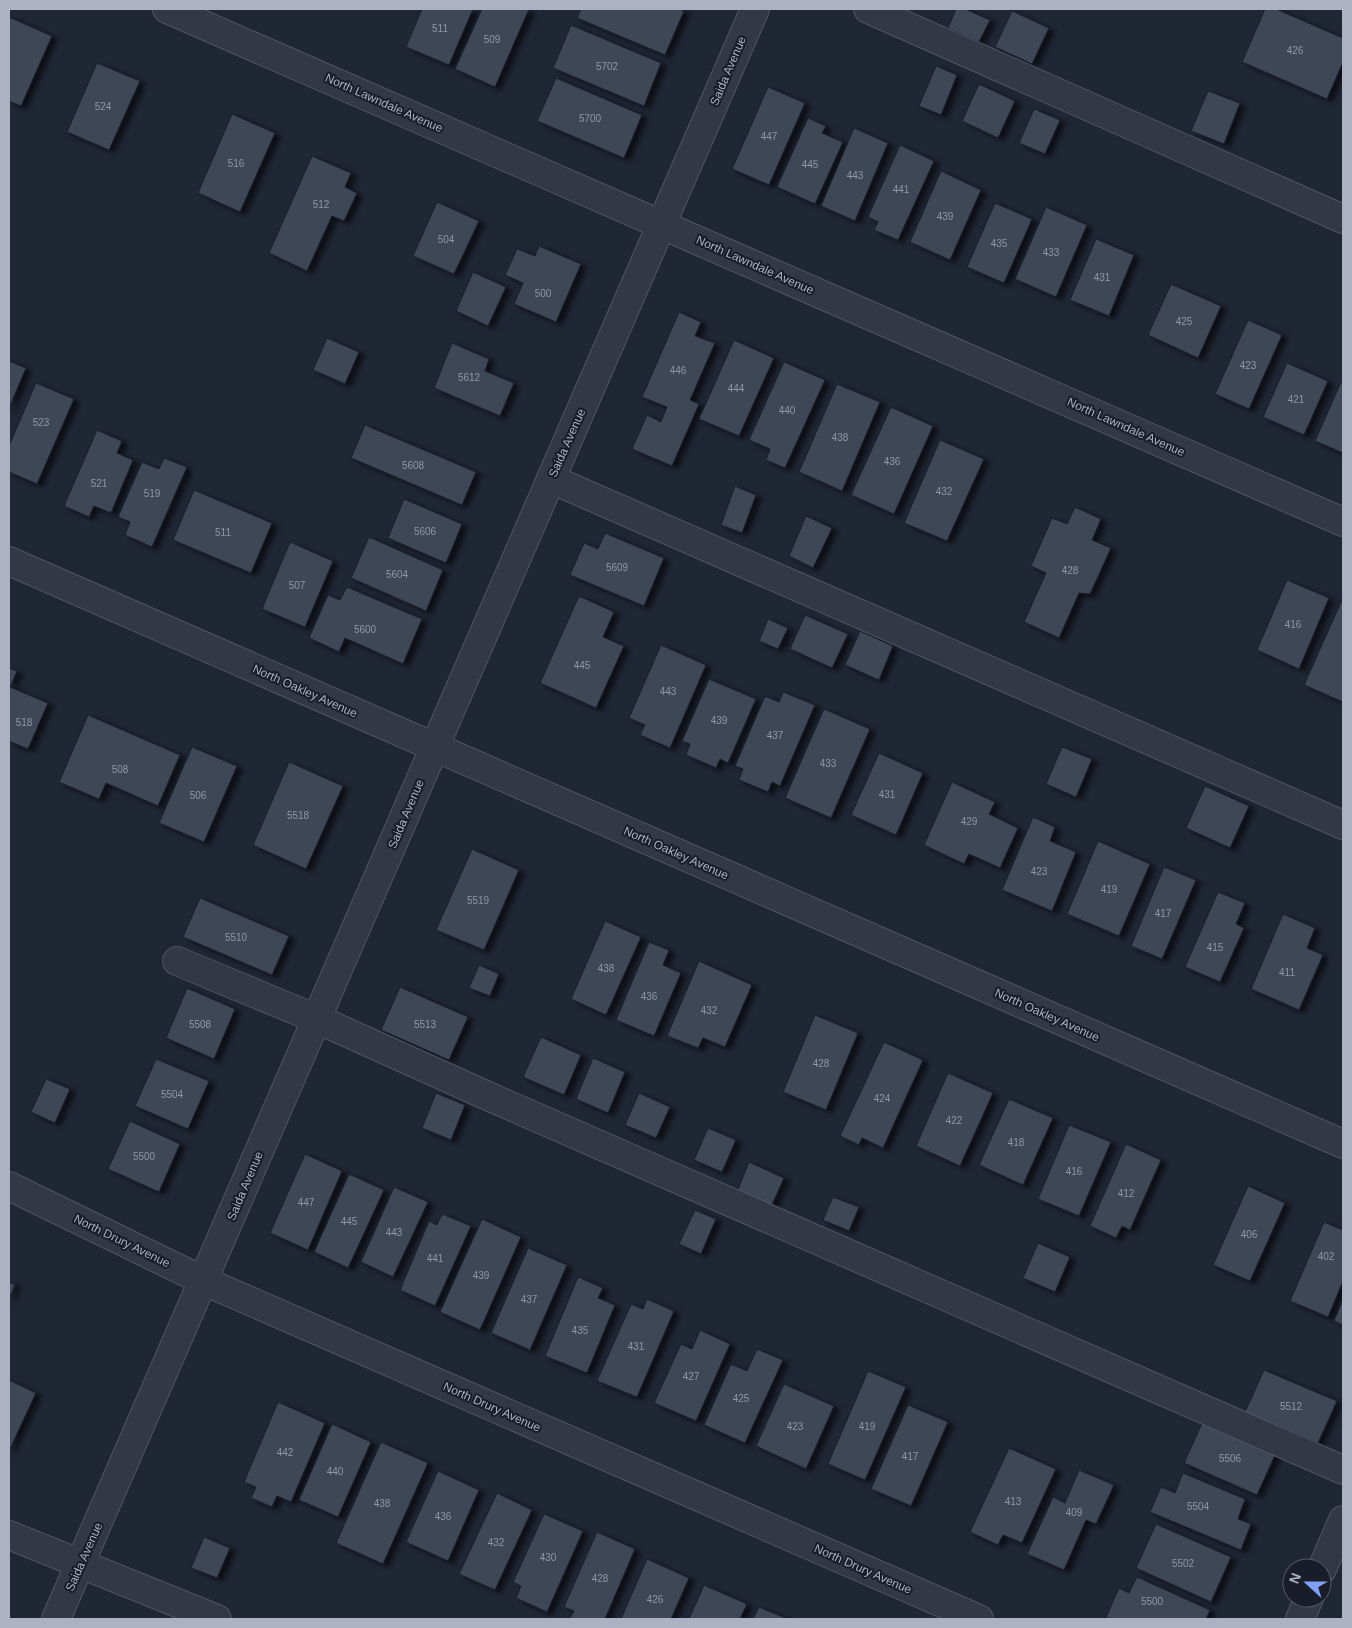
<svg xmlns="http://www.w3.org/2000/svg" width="1352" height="1628" font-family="Arial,sans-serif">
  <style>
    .building { fill: #3d4657; stroke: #1a1f2b; filter: url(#shadow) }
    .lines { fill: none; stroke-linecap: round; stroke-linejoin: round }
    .minor-casing { stroke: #505563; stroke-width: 30 }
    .minor { stroke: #323845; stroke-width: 28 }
    .labels { text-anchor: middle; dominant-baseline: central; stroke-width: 4; stroke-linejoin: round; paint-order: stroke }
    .number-label { font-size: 10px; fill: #9097a7 }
    .street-label { font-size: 12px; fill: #acb2c2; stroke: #181d29 }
  </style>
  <defs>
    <filter id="shadow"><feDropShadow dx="5.5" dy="3" stdDeviation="2.5" flood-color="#0009"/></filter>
  </defs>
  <rect width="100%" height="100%" fill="#1f2634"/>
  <!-- building -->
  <g class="building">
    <polygon points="422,9 473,9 449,65 406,47"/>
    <polygon points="482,9 529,9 495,87 455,69"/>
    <polygon points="581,9 680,9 684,11 665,55 577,18"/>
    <polygon points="956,9 965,9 990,20 979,42 948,28"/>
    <polygon points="1265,9 1276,9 1343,38 1343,62 1327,99 1242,62"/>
    <polygon points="1012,11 1049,28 1032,64 995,47"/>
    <polygon points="9,17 52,36 21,106 9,101"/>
    <polygon points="571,25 661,63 644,106 553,68"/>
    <polygon points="97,63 140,81 109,150 67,132"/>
    <polygon points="936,66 957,75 941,115 919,106"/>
    <polygon points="556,78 642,115 624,158 537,121"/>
    <polygon points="979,84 1015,101 998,138 962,121"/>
    <polygon points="768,87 805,103 769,185 732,169"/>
    <polygon points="1208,91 1240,103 1224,144 1191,131"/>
    <polygon points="1034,109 1060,120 1045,154 1019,143"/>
    <polygon points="232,114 275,133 240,212 198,193"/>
    <polygon points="808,118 826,126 822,133 843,142 815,204 777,187"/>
    <polygon points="854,128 888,143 855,221 821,206"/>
    <polygon points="900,145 934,161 898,240 874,230 878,222 868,217"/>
    <polygon points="312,156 351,173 345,187 357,193 344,221 332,216 307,271 269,253"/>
    <polygon points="941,171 981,190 950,260 910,242"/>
    <polygon points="437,202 479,221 454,274 413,256"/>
    <polygon points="995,203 1032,219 1004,283 967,267"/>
    <polygon points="1046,207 1087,225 1056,297 1015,279"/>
    <polygon points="1096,239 1134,255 1109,316 1070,300"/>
    <polygon points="539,246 581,264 556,322 514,304 523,283 505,275 517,249 535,256"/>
    <polygon points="473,272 506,287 488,326 456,311"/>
    <polygon points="1171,284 1221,306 1198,358 1148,335"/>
    <polygon points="679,312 701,322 695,336 715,343 690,400 699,404 672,466 632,449 647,415 661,422 667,407 642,397"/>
    <polygon points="1248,320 1282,335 1249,409 1215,394"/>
    <polygon points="327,338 359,352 345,384 313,370"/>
    <polygon points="734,340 774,358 739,436 699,419"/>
    <polygon points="452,343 489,359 485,371 514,383 500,416 434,388"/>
    <polygon points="9,361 26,368 9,408"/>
    <polygon points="784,362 825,380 785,468 766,460 770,449 749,440"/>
    <polygon points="1287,363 1328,381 1304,435 1263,417"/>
    <polygon points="1341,382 1343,382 1343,453 1315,441"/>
    <polygon points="36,383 74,399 37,484 9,472 9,446"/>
    <polygon points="837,384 880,402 842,491 799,472"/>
    <polygon points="891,407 933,426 894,514 851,495"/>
    <polygon points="365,425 476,472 462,505 351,458"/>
    <polygon points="97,430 122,441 117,453 133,460 111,513 94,506 89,517 64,506"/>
    <polygon points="940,440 984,459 947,541 904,523"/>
    <polygon points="164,458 187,467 152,547 125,535 130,522 118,517 142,462 159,469"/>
    <polygon points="735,486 756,495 742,533 721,525"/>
    <polygon points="194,490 272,523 251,573 173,540"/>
    <polygon points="404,499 462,524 446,563 388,538"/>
    <polygon points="1075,507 1101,519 1092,540 1111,548 1090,594 1079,593 1059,638 1024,622 1046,573 1031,566 1052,518 1067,524"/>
    <polygon points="806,516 832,528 813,568 789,556"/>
    <polygon points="605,533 664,558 644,606 570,575 584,543 598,549"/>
    <polygon points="369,537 443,570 426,611 351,578"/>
    <polygon points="290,542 333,561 305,627 262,609"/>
    <polygon points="1287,580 1329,598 1299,669 1257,650"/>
    <polygon points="347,587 422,619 403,664 345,638 339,652 309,638 328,595 340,600"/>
    <polygon points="579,596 614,612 603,637 624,646 596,708 540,683"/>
    <polygon points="1342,600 1343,601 1343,702 1304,685"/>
    <polygon points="805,615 848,634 832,668 790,649"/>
    <polygon points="768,619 788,628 778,649 759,641"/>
    <polygon points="860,631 893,646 879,680 845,665"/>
    <polygon points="661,645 706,665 670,748 640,735 645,725 629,718"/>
    <polygon points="9,668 17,671 10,687 48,703 28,749 9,741"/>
    <polygon points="709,679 756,699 728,763 720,759 716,768 686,755 690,744 682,741"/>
    <polygon points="783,692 815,705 780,786 772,782 768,792 739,780 743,769 735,766 765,696 779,702"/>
    <polygon points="824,709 870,729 831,818 785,798"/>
    <polygon points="88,715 180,755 158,806 106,783 99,799 59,782"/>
    <polygon points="192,747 237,766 204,842 159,823"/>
    <polygon points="1062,747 1092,759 1076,797 1046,784"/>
    <polygon points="879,753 923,773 896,835 851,815"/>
    <polygon points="289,762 343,786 306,869 253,845"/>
    <polygon points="952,782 995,802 989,814 1018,828 1000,868 969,854 964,864 924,845"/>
    <polygon points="1205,786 1249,806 1230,848 1186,828"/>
    <polygon points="1033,817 1055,827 1050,841 1076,852 1052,911 1002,890"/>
    <polygon points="1098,841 1150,864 1119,936 1067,914"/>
    <polygon points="472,849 519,870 484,950 436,930"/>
    <polygon points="1164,867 1196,880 1162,959 1131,946"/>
    <polygon points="1218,892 1245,903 1236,924 1244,928 1220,982 1185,967"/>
    <polygon points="200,898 289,936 272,975 183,937"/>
    <polygon points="1283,914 1315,928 1307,948 1323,955 1299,1010 1251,989"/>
    <polygon points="605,921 641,937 606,1015 571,999"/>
    <polygon points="649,942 669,950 663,965 681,973 654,1036 616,1020"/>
    <polygon points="699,961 752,985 725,1047 703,1038 698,1048 667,1036"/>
    <polygon points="479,965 499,974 490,996 469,988"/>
    <polygon points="400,987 468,1017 449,1060 381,1030"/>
    <polygon points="187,988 235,1009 214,1059 166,1038"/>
    <polygon points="815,1015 858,1033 826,1110 783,1092"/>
    <polygon points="541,1037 581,1055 564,1095 523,1077"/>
    <polygon points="884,1042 923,1060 883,1148 862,1138 859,1145 840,1136"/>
    <polygon points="593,1058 625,1072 608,1113 576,1099"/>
    <polygon points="156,1059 209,1081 188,1129 135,1106"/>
    <polygon points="948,1073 993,1093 960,1166 916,1146"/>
    <polygon points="46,1079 70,1089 55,1123 31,1112"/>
    <polygon points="436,1093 465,1105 451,1140 422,1128"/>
    <polygon points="639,1093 670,1107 656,1138 625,1125"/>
    <polygon points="1009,1099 1053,1118 1023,1185 979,1165"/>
    <polygon points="130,1121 180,1144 159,1192 108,1169"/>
    <polygon points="1069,1125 1111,1142 1079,1216 1038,1199"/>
    <polygon points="708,1128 736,1140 722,1172 694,1160"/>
    <polygon points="1126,1144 1161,1160 1130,1230 1122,1226 1116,1238 1090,1226"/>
    <polygon points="305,1154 342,1171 308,1250 270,1233"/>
    <polygon points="749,1162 784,1178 771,1207 737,1192"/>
    <polygon points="349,1174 384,1190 348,1268 314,1252"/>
    <polygon points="1248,1186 1285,1203 1250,1281 1213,1265"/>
    <polygon points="394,1187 428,1202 393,1277 361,1262"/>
    <polygon points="833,1197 859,1207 849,1231 823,1220"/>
    <polygon points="695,1210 716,1219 701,1254 679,1244"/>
    <polygon points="442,1214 471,1226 435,1306 400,1290 429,1221 437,1225"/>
    <polygon points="482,1219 521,1237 480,1330 440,1312"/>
    <polygon points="1324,1222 1343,1230 1343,1281 1328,1317 1290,1301"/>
    <polygon points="1038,1243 1070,1257 1055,1292 1023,1278"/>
    <polygon points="528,1248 567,1265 530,1350 491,1333"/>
    <polygon points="578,1277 603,1288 598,1298 615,1305 587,1373 545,1356"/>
    <polygon points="9,1282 15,1285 9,1299"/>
    <polygon points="647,1299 674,1311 637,1397 597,1381 631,1304 643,1309"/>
    <polygon points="1343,1299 1343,1325 1334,1321"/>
    <polygon points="700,1330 730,1344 696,1421 654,1403 681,1344 692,1349"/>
    <polygon points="757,1349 783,1360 745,1443 704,1425 731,1364 747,1371"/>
    <polygon points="1264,1370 1337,1401 1318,1443 1245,1412"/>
    <polygon points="868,1371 906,1387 865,1480 828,1464"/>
    <polygon points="9,1380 36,1393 9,1451"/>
    <polygon points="784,1384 834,1406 806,1469 756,1446"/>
    <polygon points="278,1402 325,1423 291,1502 277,1496 272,1507 251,1498 256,1487 244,1482"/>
    <polygon points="908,1405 948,1422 911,1506 871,1489"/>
    <polygon points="1203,1421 1276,1453 1257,1495 1184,1463"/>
    <polygon points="332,1424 371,1442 338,1517 299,1500"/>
    <polygon points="381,1442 428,1463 383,1564 336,1543"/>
    <polygon points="1009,1448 1056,1469 1022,1543 1003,1535 998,1545 970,1532"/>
    <polygon points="1079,1470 1114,1485 1096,1524 1086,1520 1064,1570 1027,1554 1053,1497 1065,1503"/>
    <polygon points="438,1471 479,1490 448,1561 406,1542"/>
    <polygon points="1183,1473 1245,1499 1238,1519 1251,1524 1241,1550 1150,1512 1161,1487 1175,1493"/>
    <polygon points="497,1493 532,1510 495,1590 459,1574"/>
    <polygon points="544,1514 583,1531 547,1612 516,1598 521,1586 513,1582"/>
    <polygon points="1156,1524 1231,1557 1211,1602 1136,1568"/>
    <polygon points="597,1532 635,1549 605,1619 572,1619 570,1618 574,1611 564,1607"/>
    <polygon points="204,1537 230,1548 217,1578 191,1568"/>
    <polygon points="647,1559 689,1578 671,1619 621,1619"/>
    <polygon points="1137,1577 1210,1610 1206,1619 1110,1619 1106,1617 1119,1588 1129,1593"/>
    <polygon points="704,1585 747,1604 740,1619 689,1619"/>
    <polygon points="759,1607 788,1619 753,1619"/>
  </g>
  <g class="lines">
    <defs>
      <g id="minor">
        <polyline points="167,9 1343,522"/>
        <polyline points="868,9 1343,219"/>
        <polyline points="551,479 1343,825"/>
        <polyline points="9,561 1343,1144"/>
        <polyline points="177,961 317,1019 490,1097 1343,1470"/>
        <polyline points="9,1186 204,1281 979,1619"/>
        <polyline points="9,1535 217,1619"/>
        <polyline points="1322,1569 1343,1520"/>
        <polyline points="56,1619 755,9"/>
        <polyline points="1300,1619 1309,1598"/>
      </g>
    </defs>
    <!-- minor casing -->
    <use href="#minor" class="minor-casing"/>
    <!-- minor -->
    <use href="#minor" class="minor"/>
  </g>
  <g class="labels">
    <!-- number labels -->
    <g class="number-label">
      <text x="440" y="28">511</text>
      <text x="492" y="39">509</text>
      <text x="1295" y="50">426</text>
      <text x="607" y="66">5702</text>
      <text x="103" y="106">524</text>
      <text x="590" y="118">5700</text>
      <text x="769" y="136">447</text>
      <text x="236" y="163">516</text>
      <text x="810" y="164">445</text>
      <text x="855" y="175">443</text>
      <text x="901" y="189">441</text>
      <text x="321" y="204">512</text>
      <text x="945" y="216">439</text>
      <text x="446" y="239">504</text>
      <text x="999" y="243">435</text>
      <text x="1051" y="252">433</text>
      <text x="1102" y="277">431</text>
      <text x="543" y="293">500</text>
      <text x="1184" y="321">425</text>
      <text x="1248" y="365">423</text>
      <text x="678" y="370">446</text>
      <text x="469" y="377">5612</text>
      <text x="736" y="388">444</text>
      <text x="1296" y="399">421</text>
      <text x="787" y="410">440</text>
      <text x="41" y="422">523</text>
      <text x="840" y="437">438</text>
      <text x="892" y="461">436</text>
      <text x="413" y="465">5608</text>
      <text x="99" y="483">521</text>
      <text x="944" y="491">432</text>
      <text x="152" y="493">519</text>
      <text x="425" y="531">5606</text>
      <text x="223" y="532">511</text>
      <text x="617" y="567">5609</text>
      <text x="1070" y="570">428</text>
      <text x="397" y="574">5604</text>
      <text x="297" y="585">507</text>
      <text x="1293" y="624">416</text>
      <text x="365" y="629">5600</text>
      <text x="582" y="665">445</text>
      <text x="668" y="691">443</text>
      <text x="719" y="720">439</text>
      <text x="24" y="722">518</text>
      <text x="775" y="735">437</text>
      <text x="828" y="763">433</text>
      <text x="120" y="769">508</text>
      <text x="887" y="794">431</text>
      <text x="198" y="795">506</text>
      <text x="298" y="815">5518</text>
      <text x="969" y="821">429</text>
      <text x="1039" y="871">423</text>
      <text x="1109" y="889">419</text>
      <text x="478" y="900">5519</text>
      <text x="1163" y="913">417</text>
      <text x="236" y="937">5510</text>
      <text x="1215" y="947">415</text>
      <text x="606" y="968">438</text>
      <text x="1287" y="972">411</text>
      <text x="649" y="996">436</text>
      <text x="709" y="1010">432</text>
      <text x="200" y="1024">5508</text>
      <text x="425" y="1024">5513</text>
      <text x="821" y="1063">428</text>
      <text x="172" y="1094">5504</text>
      <text x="882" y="1098">424</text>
      <text x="954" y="1120">422</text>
      <text x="1016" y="1142">418</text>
      <text x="144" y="1156">5500</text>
      <text x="1074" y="1171">416</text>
      <text x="1126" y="1193">412</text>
      <text x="306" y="1202">447</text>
      <text x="349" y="1221">445</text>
      <text x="394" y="1232">443</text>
      <text x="1249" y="1234">406</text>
      <text x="1326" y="1256">402</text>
      <text x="435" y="1258">441</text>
      <text x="481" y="1275">439</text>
      <text x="529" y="1299">437</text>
      <text x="580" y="1330">435</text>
      <text x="636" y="1346">431</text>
      <text x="691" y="1376">427</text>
      <text x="741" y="1398">425</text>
      <text x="1291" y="1406">5512</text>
      <text x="795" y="1426">423</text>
      <text x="867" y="1426">419</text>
      <text x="285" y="1452">442</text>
      <text x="910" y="1456">417</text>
      <text x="1230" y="1458">5506</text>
      <text x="335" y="1471">440</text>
      <text x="1013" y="1501">413</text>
      <text x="382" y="1503">438</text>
      <text x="1198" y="1506">5504</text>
      <text x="1074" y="1512">409</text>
      <text x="443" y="1516">436</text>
      <text x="496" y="1542">432</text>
      <text x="548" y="1557">430</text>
      <text x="1183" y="1563">5502</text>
      <text x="600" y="1578">428</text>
      <text x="655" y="1599">426</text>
      <text x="1152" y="1601">5500</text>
    </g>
    <!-- street labels -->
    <g class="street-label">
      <text transform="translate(728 71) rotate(-67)">Saida Avenue</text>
      <text transform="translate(384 103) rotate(24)">North Lawndale Avenue</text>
      <text transform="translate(755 265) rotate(24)">North Lawndale Avenue</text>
      <text transform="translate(1126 427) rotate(24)">North Lawndale Avenue</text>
      <text transform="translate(567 443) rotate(-66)">Saida Avenue</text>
      <text transform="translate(305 691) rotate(24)">North Oakley Avenue</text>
      <text transform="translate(406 814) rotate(-67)">Saida Avenue</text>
      <text transform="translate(676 853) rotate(24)">North Oakley Avenue</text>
      <text transform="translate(1047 1015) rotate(24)">North Oakley Avenue</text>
      <text transform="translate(245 1186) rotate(-67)">Saida Avenue</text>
      <text transform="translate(122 1241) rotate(26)">North Drury Avenue</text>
      <text transform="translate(492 1407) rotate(24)">North Drury Avenue</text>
      <text transform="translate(84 1557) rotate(-66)">Saida Avenue</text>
      <text transform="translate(863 1569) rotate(24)">North Drury Avenue</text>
    </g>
  </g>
  <!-- border -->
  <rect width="1352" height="1628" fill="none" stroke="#acb2c2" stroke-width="20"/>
  <!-- north arrow -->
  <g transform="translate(1307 1583) rotate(291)"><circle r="24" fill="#181d29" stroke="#535966"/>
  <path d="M0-4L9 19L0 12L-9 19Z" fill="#7fa1f4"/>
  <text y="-8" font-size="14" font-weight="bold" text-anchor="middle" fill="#acb2c2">N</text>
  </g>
</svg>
